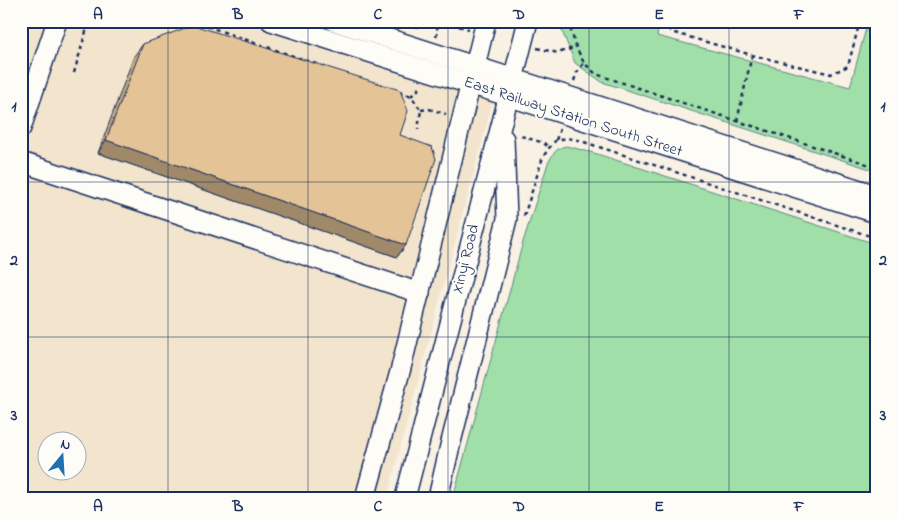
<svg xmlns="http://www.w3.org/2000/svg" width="897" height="519" font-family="'Indie Flower',sans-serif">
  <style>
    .built { fill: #f2e4cd; fill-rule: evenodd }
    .green { fill: #a0dfa8; stroke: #5e8783 }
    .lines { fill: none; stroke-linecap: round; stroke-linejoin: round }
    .minor-casing { stroke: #1b2f5e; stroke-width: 22 }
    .path { stroke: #1b2f5e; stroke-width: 2.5; stroke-dasharray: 4 4; stroke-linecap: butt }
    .minor { stroke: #fdfcf7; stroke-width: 19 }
    .wall { fill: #c4a981; stroke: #1b2f5e }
    .shaded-wall { fill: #a08969; stroke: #1b2f5e }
    .building { fill: #e4c496; stroke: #1b2f5e }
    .grid { fill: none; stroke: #1b2f5e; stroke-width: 1; stroke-opacity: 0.55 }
    .labels { text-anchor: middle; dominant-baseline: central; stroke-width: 4; stroke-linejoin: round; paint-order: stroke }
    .street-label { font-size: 16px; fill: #1b2f5e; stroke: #fdfcf7 }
    .neatline { fill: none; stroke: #1b2f5e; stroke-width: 2 }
    .grid-label { font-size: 16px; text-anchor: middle; font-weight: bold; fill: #1b2f5e }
  </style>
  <rect width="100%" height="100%" fill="#f8f1e4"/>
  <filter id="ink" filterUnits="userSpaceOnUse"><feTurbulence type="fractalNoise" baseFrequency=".02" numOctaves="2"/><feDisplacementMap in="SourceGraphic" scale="10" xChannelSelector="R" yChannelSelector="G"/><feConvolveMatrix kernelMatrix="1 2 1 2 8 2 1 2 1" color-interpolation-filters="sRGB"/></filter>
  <g filter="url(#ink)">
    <!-- built -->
    <path class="built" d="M21,21H299L497,85L387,498H21ZM48,442H78V472H48Z"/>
    <!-- green -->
    <g class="green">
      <polygon points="558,21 660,21 657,36 850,87 868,21 876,21 876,171 602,82 575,63"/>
      <path d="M566,146L594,153L876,244V498H453L523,242L548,163C553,155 555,148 566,146Z"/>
    </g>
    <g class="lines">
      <defs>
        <g id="minor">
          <polyline points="271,21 876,213"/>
          <polyline points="334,21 876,195"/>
          <polyline points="21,128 57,21"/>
          <polyline points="21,162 420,293"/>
          <polyline points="365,498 401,368 486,21"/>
          <polyline points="405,498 528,21"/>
          <polyline points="438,498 449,450 507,219 504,139"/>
        </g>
      </defs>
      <!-- minor casing -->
      <use href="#minor" class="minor-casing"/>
      <!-- path -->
      <g class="path">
        <polyline points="192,21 325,67"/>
        <polyline points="444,21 446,23 469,29"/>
        <polyline points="568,21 576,47 584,63 596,74 876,167"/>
        <polyline points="667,21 666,24 671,32 752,55 831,74 848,66 860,21"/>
        <path d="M407,26C418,27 430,27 440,21"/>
        <polyline points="436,37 438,31 436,24"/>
        <polyline points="537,48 558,53 576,47"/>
        <polyline points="74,73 89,21"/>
        <polyline points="574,81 577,72 584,63"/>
        <polyline points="399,92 411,96 421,110 418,129"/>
        <polyline points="411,96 418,90 420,84"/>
        <polyline points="421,110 429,109 446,114"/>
        <polyline points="737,121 752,55"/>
        <polyline points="521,136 544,143 549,148"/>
        <polyline points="556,140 560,129"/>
        <polyline points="524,216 543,157 549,148 556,140 567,138 578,140 876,238"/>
      </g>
      <!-- minor -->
      <use href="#minor" class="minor"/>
    </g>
    <!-- wall -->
    <polygon class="wall" points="143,44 400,135 406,245 397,257 98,153 134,56"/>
    <!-- shaded-wall -->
    <polygon class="shaded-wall" points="106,140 406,245 397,257 98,153"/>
    <!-- building -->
    <polygon class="building" points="193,25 400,90 408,111 400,135 432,147 436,159 406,245 106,140 143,44"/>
  </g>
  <!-- grid -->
  <path class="grid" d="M168,21V498M308,21V498M448,21V498M589,21V498M729,21V498M21,182H876M21,337H876"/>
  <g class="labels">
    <!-- street labels -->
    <g class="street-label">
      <text transform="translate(573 117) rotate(18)">East Railway Station South Street</text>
      <text transform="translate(466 259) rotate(-76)">Xinyi Road</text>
    </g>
  </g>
  <!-- margin -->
  <rect width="897" height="519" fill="none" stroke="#fdfcf7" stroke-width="55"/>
  <!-- north arrow -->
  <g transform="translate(62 456) rotate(18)"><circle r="24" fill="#fdfcf7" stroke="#a3aaba"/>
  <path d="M0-4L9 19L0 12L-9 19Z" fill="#1f6fb2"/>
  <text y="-8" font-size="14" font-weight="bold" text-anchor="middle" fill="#1b2f5e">N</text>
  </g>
  <rect x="28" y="28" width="842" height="464" class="neatline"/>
  <g class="grid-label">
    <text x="98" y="19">A</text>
    <text x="238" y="19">B</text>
    <text x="378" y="19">C</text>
    <text x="519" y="19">D</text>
    <text x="659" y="19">E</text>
    <text x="799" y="19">F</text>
    <text x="14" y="111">1</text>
    <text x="883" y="111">1</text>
    <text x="14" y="265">2</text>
    <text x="883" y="265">2</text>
    <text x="14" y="420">3</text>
    <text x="883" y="420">3</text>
    <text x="98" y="511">A</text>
    <text x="238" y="511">B</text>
    <text x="378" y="511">C</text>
    <text x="519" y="511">D</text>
    <text x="659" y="511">E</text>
    <text x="799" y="511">F</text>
  </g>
</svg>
